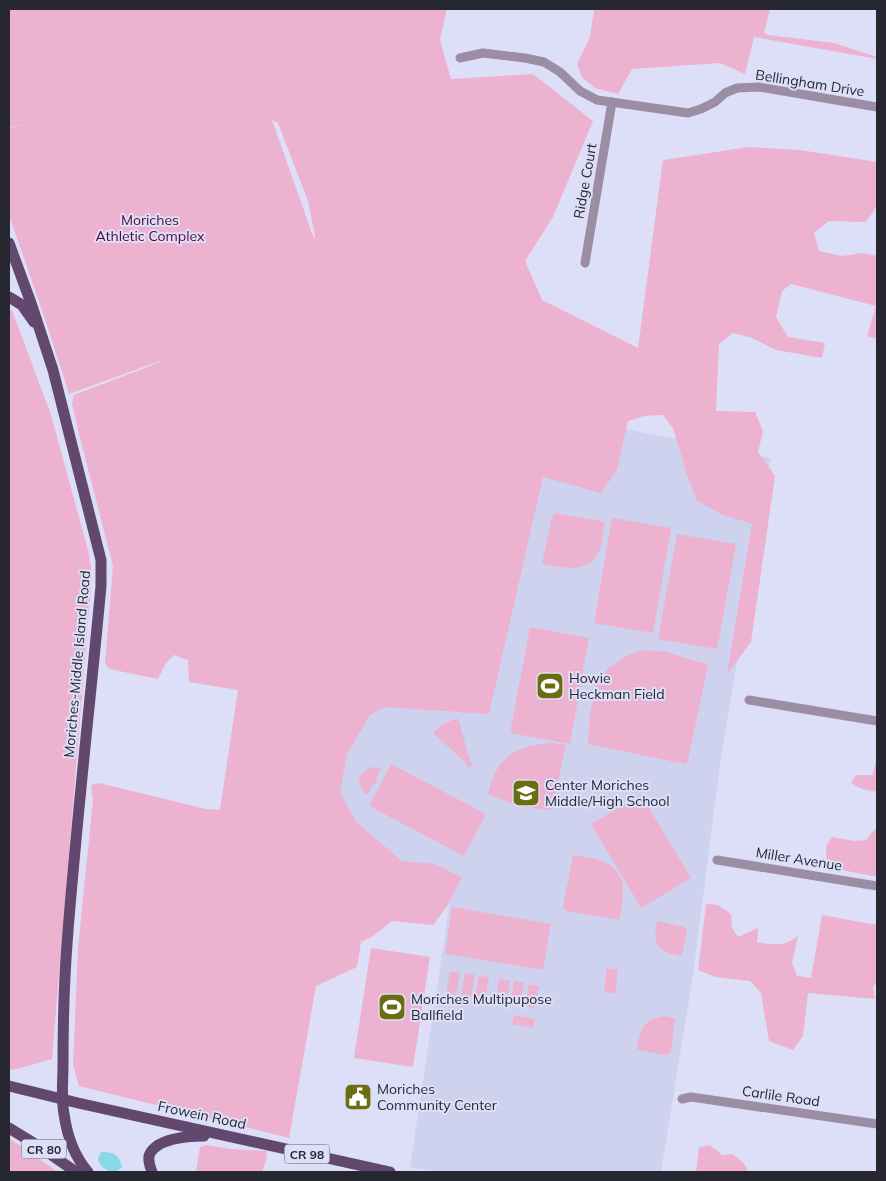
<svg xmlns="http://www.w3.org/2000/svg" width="886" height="1181" font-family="Mulish,sans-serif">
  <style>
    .built { fill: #ced2ef }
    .green { fill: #eeb2d1; fill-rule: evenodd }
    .water { fill: #87d8e8 }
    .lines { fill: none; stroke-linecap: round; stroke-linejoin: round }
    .minor { stroke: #9b8da4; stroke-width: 9 }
    .major { stroke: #62486f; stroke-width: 11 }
    .labels { text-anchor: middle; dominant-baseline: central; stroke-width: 4; stroke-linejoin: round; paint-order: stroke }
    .shield { fill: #dcdff7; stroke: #5d5e6c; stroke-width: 1 }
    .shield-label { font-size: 12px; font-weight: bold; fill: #262730 }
    .street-label { font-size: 14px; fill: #262730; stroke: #dcdff7 }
    .park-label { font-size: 14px; fill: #4e0635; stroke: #dcdff7 }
    .poi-label { font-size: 14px; fill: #262730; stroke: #dcdff7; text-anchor: start }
  </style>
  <rect width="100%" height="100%" fill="#dcdff7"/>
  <!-- built -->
  <polygon class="built" points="620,428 771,458 721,757 693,975 661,1172 437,1172 410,1167 453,882 329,830 355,692 534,475 606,489"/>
  <!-- green -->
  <g class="green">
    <path d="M9,9H447L440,40L451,79L533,74L593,121L553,217L525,261L542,300L638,348L663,160L749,147L800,150L877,162V206L866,222L829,221L814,233L819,251L842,256L862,253L877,256V339L867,336L876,306L791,284L782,291L776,317L788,337L825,343L822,358L776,350L752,338L733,333L719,344L716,411L755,412L763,431L758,452L775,476L751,642L727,674L752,524L721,514L697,501L687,475L673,428L663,415L644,416L628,421L617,470L601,493L543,477L489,714L385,707L370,715L347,754L340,792L356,822L402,861L434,864L462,877L448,905L433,925L392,921L373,936L361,942L357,967L316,986L289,1138L79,1086L73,1065L78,948L93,800L91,785L99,783L206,809L220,810L238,690L189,682L188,660L174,655L166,663L158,679L109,669L105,663L113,566L78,430L72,403L74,395L150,366L165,359L69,394L46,322L9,215V128L24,124L9,127ZM272,120L278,123L308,201L315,236L314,239Z"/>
    <polygon points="589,9 770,9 764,33 768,35 834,43 877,57 877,59 754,37 745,74 720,63 632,69 618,94 595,88 582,77 577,64 590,37 594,10"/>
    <polygon points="12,310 51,415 88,550 92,573 52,1059 13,1070 9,1069 9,311"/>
    <path d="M556,513L605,522C603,530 603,541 600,549C589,575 565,568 542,564L552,516Z"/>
    <polygon points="612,518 671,528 653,633 594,623"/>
    <polygon points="677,534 736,544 717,649 658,639"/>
    <polygon points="530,627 589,638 570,744 510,733"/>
    <polygon points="643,650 667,652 695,661 708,664 688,761 685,764 588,744 590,712 596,686 607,669 624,657"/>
    <path d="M458,718L470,761L472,763V766L469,768L467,766L466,763L433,733C440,726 448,721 458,718Z"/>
    <path d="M553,743L566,745L552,808L549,810L518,806L488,794C490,787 491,780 494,775C507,749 526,745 553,743Z"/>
    <polygon points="877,754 877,792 862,789 851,783 856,775 873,775"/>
    <polygon points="391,764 486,814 464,856 369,806"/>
    <path d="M374,767L381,769L376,779L378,781L375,785L373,784L367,795C355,785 357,771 374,767Z"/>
    <polygon points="641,795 691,878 641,908 591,824"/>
    <polygon points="877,828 877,877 827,867 826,846 832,837 855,841 866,840 872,832"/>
    <path d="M573,855C597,859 623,861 623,892C623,901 621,911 619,920L566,911L563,907Z"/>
    <path d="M706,904L718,905L731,914L732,928L738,937L758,928L757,942C774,945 783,947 798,936L792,963L797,976L811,978L822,915L877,925V982L873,987L875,999L808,993L803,1036L793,1050L769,1041L761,993L750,981L715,977L698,970Z"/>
    <polygon points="452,907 551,924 543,970 445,954"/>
    <path d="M657,921L684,927L687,930L682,956C658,952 652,946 657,921Z"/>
    <polygon points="371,948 430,957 413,1067 354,1058"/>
    <polygon points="607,968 618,970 615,994 604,992"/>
    <polygon points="450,971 460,973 456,995 446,993"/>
    <polygon points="465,973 475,975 471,997 461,996"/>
    <polygon points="479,976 489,977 485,1000 475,998"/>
    <polygon points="499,979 510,981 506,1003 496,1002"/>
    <polygon points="514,981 524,983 520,1006 510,1004"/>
    <polygon points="529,984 539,986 535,1008 525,1006"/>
    <polygon points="514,1015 535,1019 533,1028 512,1024"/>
    <path d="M665,1016L675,1018L671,1052L666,1055L637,1050C639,1030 643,1019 665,1016Z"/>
    <polygon points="9,1138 58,1172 9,1172"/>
    <polygon points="206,1145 231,1149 267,1151 266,1161 262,1172 196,1172 200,1147"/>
    <polygon points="710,1145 722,1155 733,1154 744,1164 749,1172 696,1172 699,1147"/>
  </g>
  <!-- water -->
  <path class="water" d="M103,1152C114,1152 120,1156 122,1167C114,1176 102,1170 98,1160L100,1153Z"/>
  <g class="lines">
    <!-- minor -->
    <g class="minor">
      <polyline points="460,58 483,53 525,58 544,62 560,72 580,91 597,100 688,113 701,109 715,102 725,93 737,88 759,87 877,107"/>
      <polyline points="585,263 612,102"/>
      <polyline points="749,700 877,721"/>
      <polyline points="717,860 877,886"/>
      <polyline points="682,1099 691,1097 877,1124"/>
    </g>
    <!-- major -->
    <g class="major">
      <path d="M9,243L31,303L53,370L101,560V586C90,705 76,824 67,944C64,984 63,1024 63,1065C63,1081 61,1098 64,1114C67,1135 74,1156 88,1172"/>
      <polyline points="9,297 22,305 34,322"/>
      <polyline points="9,1086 78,1103 390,1172"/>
      <polyline points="9,1128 40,1147 76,1172"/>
      <path d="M152,1172C150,1167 148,1162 149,1156C155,1138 189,1136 204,1136"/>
    </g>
  </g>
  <!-- icons -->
  <defs>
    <symbol id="stadium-square" viewBox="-11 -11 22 22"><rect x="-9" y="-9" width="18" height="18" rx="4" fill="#6c6d10" stroke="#dcdff7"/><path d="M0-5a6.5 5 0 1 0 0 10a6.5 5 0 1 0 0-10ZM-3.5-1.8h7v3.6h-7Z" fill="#fff"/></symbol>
    <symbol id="school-square" viewBox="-11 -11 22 22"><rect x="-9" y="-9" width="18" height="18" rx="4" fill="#6c6d10" stroke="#dcdff7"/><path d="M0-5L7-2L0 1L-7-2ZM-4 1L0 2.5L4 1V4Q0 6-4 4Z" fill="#fff"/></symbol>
    <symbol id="civic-square" viewBox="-11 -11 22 22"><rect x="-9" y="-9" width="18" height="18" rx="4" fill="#6c6d10" stroke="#dcdff7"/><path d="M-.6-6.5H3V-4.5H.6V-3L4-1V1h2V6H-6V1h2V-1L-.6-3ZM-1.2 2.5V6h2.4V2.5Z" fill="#fff"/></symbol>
  </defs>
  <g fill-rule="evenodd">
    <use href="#stadium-square" x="534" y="670" width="32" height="32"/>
    <use href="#school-square" x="510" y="777" width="32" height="32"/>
    <use href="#stadium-square" x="376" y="991" width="32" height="32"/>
    <use href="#civic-square" x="342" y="1081" width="32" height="32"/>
  </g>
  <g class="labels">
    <!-- shield labels -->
    <g class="shield">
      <rect x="21.5" y="1139.5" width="45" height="19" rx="4"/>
      <rect x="284.5" y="1144.5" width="45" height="19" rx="4"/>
    </g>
    <g class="shield-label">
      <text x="44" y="1149">CR 80</text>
      <text x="307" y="1154">CR 98</text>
    </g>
    <!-- street labels -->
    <g class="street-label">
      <text transform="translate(810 83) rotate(9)">Bellingham Drive</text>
      <text transform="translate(585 181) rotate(-80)">Ridge Court</text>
      <text transform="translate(77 664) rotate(-85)">Moriches-Middle Island Road</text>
      <text transform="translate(799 859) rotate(9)">Miller Avenue</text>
      <text transform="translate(781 1096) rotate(8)">Carlile Road</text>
      <text transform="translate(202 1115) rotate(12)">Frowein Road</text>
    </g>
    <!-- park labels -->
    <g class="park-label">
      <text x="150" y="220">Moriches<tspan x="150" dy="16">Athletic Complex</tspan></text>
    </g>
    <!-- poi labels -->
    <g class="poi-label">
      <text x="569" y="678">Howie<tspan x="569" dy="16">Heckman Field</tspan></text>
      <text x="545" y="785">Center Moriches<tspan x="545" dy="16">Middle/High School</tspan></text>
      <text x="411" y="999">Moriches Multipupose<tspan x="411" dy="16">Ballfield</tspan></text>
      <text x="377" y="1089">Moriches<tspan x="377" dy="16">Community Center</tspan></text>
    </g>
  </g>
  <!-- border -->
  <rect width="886" height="1181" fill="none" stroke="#262730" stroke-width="20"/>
</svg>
